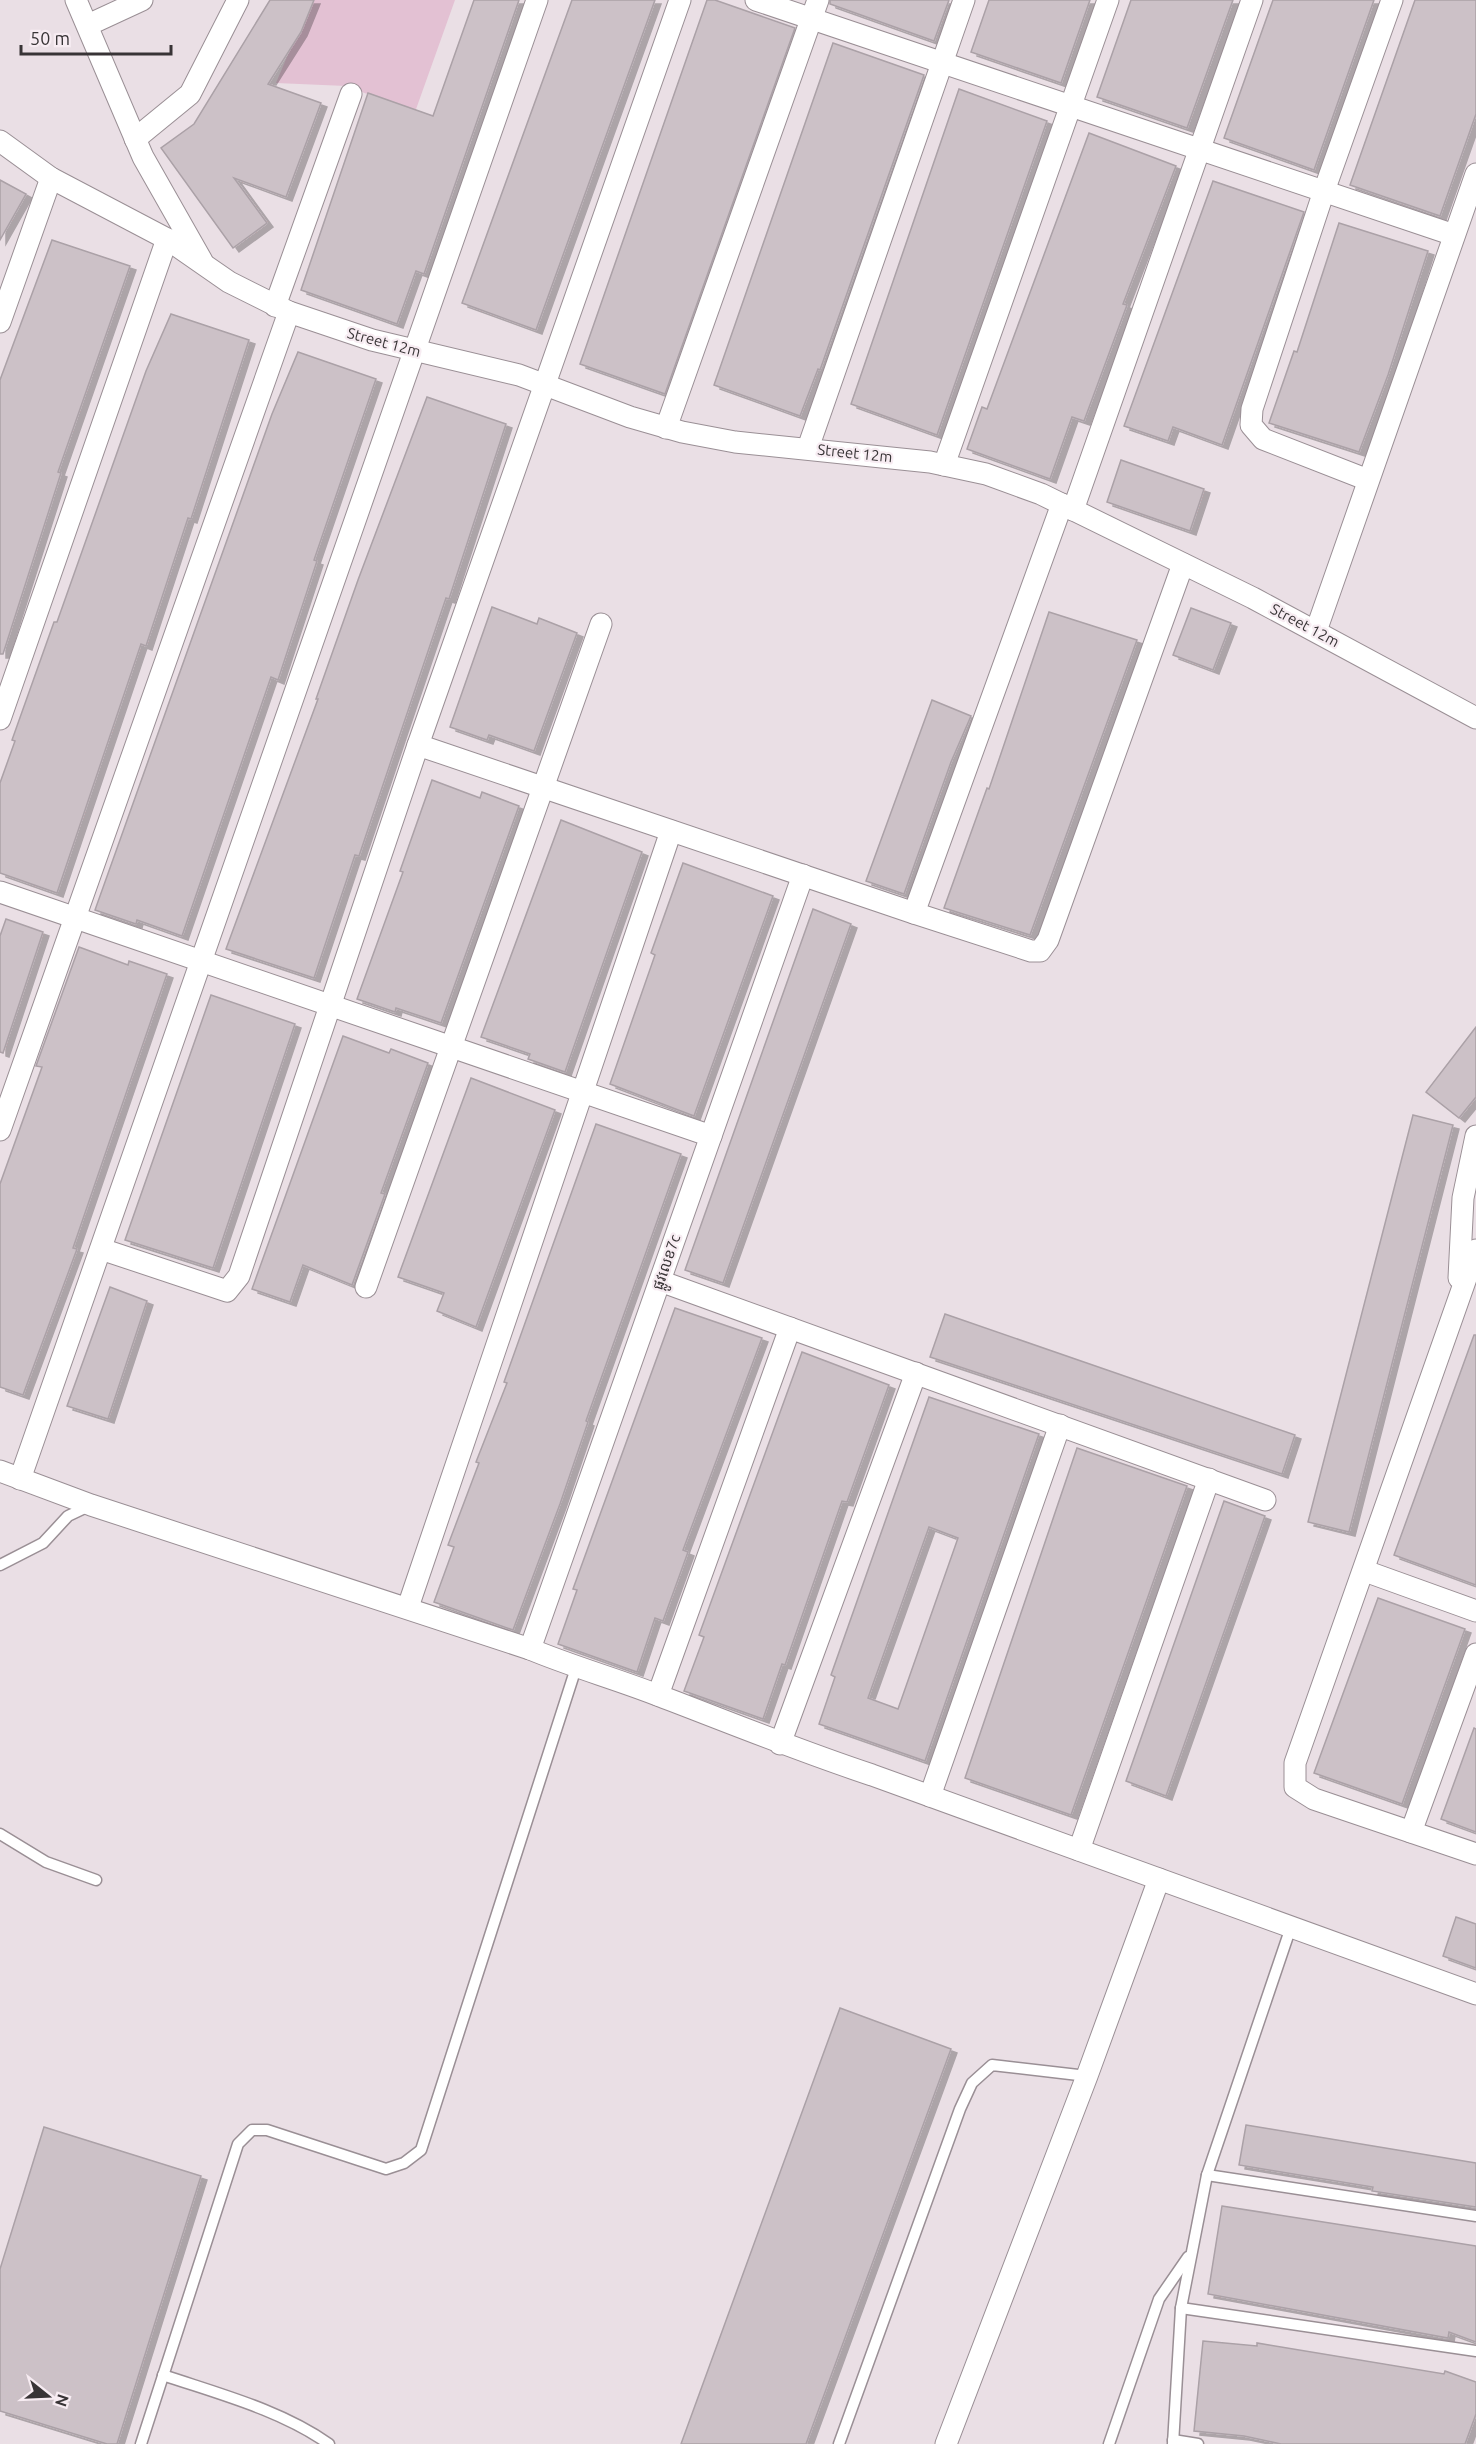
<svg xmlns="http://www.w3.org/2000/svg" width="1476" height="2444" font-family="Ubuntu,'Noto Sans Khmer',sans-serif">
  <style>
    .green { fill: #e3c1d3 }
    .building { fill: #ccc1c7; stroke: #aba1a7; stroke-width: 1.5; fill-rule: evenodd; filter: url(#shadow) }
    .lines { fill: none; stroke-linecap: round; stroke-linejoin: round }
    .service-casing { stroke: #9a8f95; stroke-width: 13 }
    .minor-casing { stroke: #9a8f95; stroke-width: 23 }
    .service { stroke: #fff; stroke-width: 10 }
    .minor { stroke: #fff; stroke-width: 21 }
    .labels { text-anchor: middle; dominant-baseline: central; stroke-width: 4.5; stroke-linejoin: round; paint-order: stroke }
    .street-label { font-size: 15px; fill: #383436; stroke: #f7ecf2 }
  </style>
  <defs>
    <filter id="shadow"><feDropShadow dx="6" dy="4" stdDeviation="0" flood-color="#0004"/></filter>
  </defs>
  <rect width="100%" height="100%" fill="#eadfe5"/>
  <!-- green -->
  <polygon class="green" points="311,0 455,0 415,112 346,86 276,83"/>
  <!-- building -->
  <g class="building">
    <polygon points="270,0 314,0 301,32 268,84 321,103 286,197 234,178 267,223 233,248 161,148 194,124"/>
    <polygon points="474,0 519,0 424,274 416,271 397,324 301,290 368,93 433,116"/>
    <polygon points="572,0 655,0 536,330 462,303"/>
    <polygon points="707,0 715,0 795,28 665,394 580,364"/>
    <polygon points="830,0 949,0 934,41 830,4"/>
    <polygon points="989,0 1090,0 1061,83 971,52"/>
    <polygon points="1131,0 1233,0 1187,128 1097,97"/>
    <polygon points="1273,0 1374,0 1314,170 1224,138"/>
    <polygon points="1415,0 1476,0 1476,114 1440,216 1350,185"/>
    <polygon points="833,43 924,75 820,370 818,369 800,416 714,385"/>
    <polygon points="959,89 1047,121 937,435 851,404"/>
    <polygon points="1089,133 1176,166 1123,304 1127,305 1084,421 1072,417 1050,479 967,449 982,407 987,409"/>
    <polygon points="0,180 26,194 0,240"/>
    <polygon points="1213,181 1304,212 1222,445 1173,427 1168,441 1124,426"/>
    <polygon points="1339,223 1428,251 1388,375 1359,452 1269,423 1294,351 1297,352"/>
    <polygon points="52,240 130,266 58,472 61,473 3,654 0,654 0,380"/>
    <polygon points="171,314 249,340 191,519 188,518 146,646 141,644 57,893 0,873 0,783 15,741 12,740 54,622 57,622 146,371"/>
    <polygon points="298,352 376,379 314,560 317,561 278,680 271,677 182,936 137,920 136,924 95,910 272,414"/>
    <polygon points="427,397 506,424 449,599 446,598 359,856 355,855 314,978 226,949 318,699 316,699 358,580"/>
    <polygon points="1121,460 1204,489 1190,531 1107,502"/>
    <polygon points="492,607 537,624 539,618 577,633 534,751 489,735 487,740 450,727"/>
    <polygon points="1191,608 1231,623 1213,670 1173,655"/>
    <polygon points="1049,612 1137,640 1030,935 944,908 987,788 989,789"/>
    <polygon points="932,700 971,716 951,762 904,894 866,881"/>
    <polygon points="432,780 480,798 482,792 519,806 441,1023 396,1008 395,1012 357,999 403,872 400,871"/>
    <polygon points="561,820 642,852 565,1072 528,1059 530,1054 481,1037"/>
    <polygon points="683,863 773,896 694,1116 610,1084 655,955 651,953"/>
    <polygon points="813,909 851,924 723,1283 685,1270"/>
    <polygon points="6,919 43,932 3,1053 0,1052 0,936"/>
    <polygon points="79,947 128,965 129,961 167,974 73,1248 77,1249 23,1395 0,1387 0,1184 42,1067 36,1066"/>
    <polygon points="211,995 295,1024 213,1268 125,1240"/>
    <polygon points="1476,1027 1476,1097 1459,1118 1426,1092"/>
    <polygon points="343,1036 389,1053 391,1049 428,1063 381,1193 385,1194 352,1285 303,1265 290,1302 252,1289"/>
    <polygon points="471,1078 555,1110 476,1327 437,1311 444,1293 398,1277"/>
    <polygon points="1413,1115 1453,1125 1349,1532 1308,1522"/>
    <polygon points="596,1124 681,1154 586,1421 588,1422 560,1504 513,1630 434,1602 454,1547 448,1545 479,1463 476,1462 507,1383 504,1382"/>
    <polygon points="110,1287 147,1301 108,1419 67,1406"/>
    <polygon points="675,1308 762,1338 683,1550 688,1552 663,1621 655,1618 637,1672 558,1644 577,1590 573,1589"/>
    <polygon points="945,1314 1295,1435 1282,1474 930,1357"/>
    <polygon points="1474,1335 1476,1335 1476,1585 1394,1555"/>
    <polygon points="802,1352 889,1385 847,1502 842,1501 785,1665 782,1664 763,1719 684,1691 704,1637 699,1635"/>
    <path d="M929,1397L1039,1434L925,1761L819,1724L835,1677L831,1675ZM929,1527L958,1538L898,1709L868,1698Z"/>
    <polygon points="1077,1448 1187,1486 1071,1815 965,1778"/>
    <polygon points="1224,1501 1265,1516 1166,1796 1126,1781"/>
    <polygon points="1378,1598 1465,1629 1402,1804 1314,1773"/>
    <polygon points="1474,1728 1476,1729 1476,1832 1441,1819"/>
    <polygon points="1456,1917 1476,1924 1476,1968 1443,1956"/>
    <polygon points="840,2008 951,2049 806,2444 681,2444"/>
    <polygon points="1246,2125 1476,2163 1476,2207 1372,2191 1373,2187 1239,2165"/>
    <polygon points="44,2127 201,2176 117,2444 107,2444 0,2411 0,2269"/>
    <polygon points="1222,2206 1476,2246 1476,2342 1449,2332 1448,2338 1208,2294"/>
    <polygon points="1203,2341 1257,2346 1257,2343 1444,2374 1445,2371 1476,2382 1476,2414 1465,2444 1281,2444 1244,2436 1194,2431"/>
  </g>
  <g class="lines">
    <defs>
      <g id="service">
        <polyline points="0,1565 43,1543 68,1516 89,1506"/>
        <polyline points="0,1834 46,1862 96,1880"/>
        <polyline points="1207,2175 1476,2216"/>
        <polyline points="1181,2308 1476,2351"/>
        <path d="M163,2375C219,2394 281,2410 329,2444"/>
        <polyline points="1173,2440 1198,2444"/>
        <polyline points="141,2444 238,2144 252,2130 267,2130 386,2169 404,2163 421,2150 576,1668"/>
        <polyline points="839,2444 960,2109 972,2083 992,2065 1087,2076"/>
        <polyline points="1109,2444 1159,2299 1188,2257"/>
        <polyline points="1173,2444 1181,2308 1207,2175 1291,1927"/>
      </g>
      <g id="minor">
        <polyline points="76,0 143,157 202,261"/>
        <polyline points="756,0 1454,235"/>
        <polyline points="88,25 142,0"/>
        <polyline points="135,139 190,94 238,0"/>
        <polyline points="0,141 51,178 167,239 229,282 289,312 372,340 519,375 630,417 682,432 735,442 930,462 986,474 1041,494 1253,598 1476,718"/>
        <polyline points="275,306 351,94"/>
        <polyline points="0,322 51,178"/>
        <polyline points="666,428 818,0"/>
        <polyline points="808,448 964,0"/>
        <polyline points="944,465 1108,0"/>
        <polyline points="1368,480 1263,439 1251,425 1252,409 1324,191 1392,0"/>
        <polyline points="1073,510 1252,0"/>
        <polyline points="1316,631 1476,174"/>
        <polyline points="0,719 167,239"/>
        <polyline points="418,745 914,913 1062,504"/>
        <polyline points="0,892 711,1136"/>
        <polyline points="914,913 1031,951 1040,951 1048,940 1183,564"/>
        <polyline points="0,1130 289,312"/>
        <polyline points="101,1249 227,1291 239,1276 418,745 680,0"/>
        <polyline points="1476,1250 1295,1763 1295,1787 1314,1799 1476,1854"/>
        <polyline points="1459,1278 1463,1198 1476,1136"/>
        <polyline points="660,1281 1265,1500"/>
        <polyline points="366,1287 601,624"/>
        <path d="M0,1471L91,1505L530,1649C573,1667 617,1679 660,1696C731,1723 799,1751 872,1775L1476,1994"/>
        <polyline points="20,1479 537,0"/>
        <polyline points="1365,1571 1476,1611"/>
        <polyline points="408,1607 671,831"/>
        <polyline points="530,1649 803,875"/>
        <polyline points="658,1695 790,1328"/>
        <polyline points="780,1744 916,1373"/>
        <polyline points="930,1796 1060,1425"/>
        <polyline points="1411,1832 1476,1654"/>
        <polyline points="1079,1850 1209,1479"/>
        <polyline points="946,2444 1087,2076 1159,1879"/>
      </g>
    </defs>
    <!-- service casing -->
    <use href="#service" class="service-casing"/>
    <!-- minor casing -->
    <use href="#minor" class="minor-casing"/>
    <!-- service -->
    <use href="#service" class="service"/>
    <!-- minor -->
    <use href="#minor" class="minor"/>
  </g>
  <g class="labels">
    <!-- street labels -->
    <g class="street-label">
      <text transform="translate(384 342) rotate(15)">Street 12m</text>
      <text transform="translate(855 453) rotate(6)">Street 12m</text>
      <text transform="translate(1305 625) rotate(28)">Street 12m</text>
      <text transform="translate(666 1262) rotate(-71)">ផ្លូវលេខ7c</text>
    </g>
  </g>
  <!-- north arrow -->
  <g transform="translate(48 2396) rotate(108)" stroke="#f7ecf2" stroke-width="4.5" paint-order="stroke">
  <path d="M0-4.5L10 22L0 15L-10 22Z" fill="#383436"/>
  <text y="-9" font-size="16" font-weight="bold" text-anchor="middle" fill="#383436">N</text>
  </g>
  <!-- scale -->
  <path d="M21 45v9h150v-9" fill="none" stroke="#383436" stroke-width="3"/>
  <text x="30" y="45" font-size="18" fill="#383436" stroke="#f7ecf2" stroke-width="4.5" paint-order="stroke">50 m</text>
</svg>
